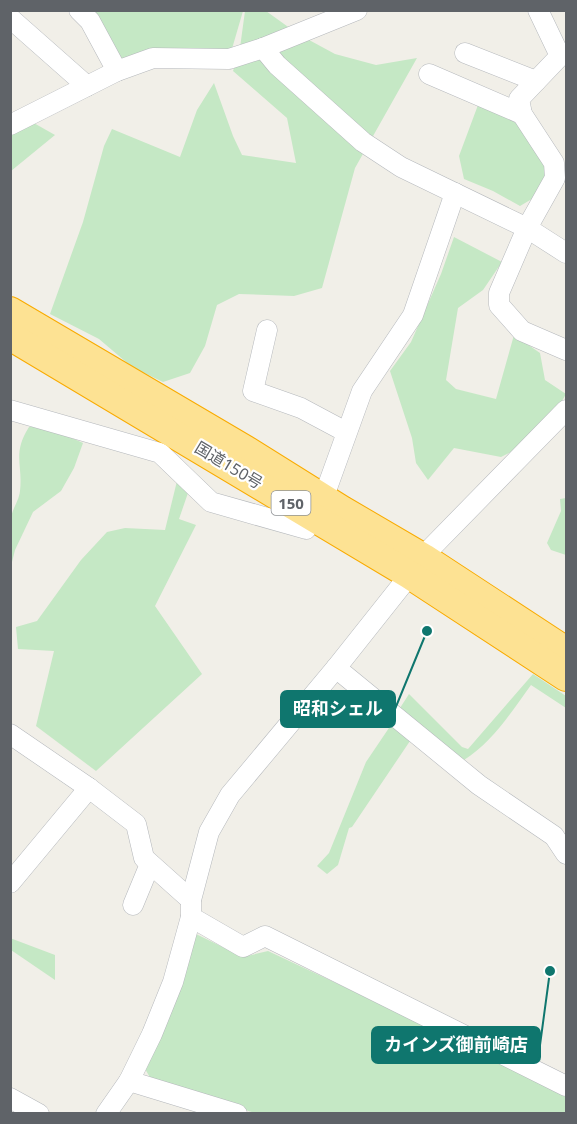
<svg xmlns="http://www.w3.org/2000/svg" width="577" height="1124" font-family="'Noto Sans','Noto Sans JP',sans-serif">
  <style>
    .green { fill: #c5e8c5 }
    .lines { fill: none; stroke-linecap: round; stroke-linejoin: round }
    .minor-casing { stroke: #b5b8bc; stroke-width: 21 }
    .highway-casing { stroke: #f9ab00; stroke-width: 30 }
    .minor { stroke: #fff; stroke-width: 20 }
    .highway { stroke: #fde293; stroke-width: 28 }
    .labels { text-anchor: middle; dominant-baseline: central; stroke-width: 4.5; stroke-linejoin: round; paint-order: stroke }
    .shield { fill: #fff; stroke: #8f9295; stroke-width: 1.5 }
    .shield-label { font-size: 15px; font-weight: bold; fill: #5f6368 }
    .street-label { font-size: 16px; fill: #5f6368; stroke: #fff }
    .leader { fill: none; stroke: #0f766e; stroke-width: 2 }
    .callout-dot { fill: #0f766e; stroke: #fff; stroke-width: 2 }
    .callout { fill: #0f766e; stroke: #0f766e; stroke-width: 2 }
    .callout-label { font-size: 18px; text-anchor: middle; font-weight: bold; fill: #fff }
  </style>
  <rect width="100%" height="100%" fill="#f1efe8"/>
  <!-- green -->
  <g class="green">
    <polygon points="86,11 243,11 229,59 113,63"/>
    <polygon points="245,11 266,11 298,34 335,54 376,65 417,58 355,168 322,288 294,296 239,294 217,305 205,346 190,373 163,382 132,367 99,339 50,314 83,222 104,146 112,129 180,157 197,110 214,83 233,136 242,155 296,163 287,118 233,71 239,55"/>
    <polygon points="478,105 494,107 521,127 547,164 542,193 520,206 493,191 464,179 459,156"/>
    <polygon points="32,122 55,135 11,171 11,133"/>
    <polygon points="454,237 502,262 483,290 458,308 446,380 456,389 496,399 514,335 540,353 545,380 566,394 547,427 531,442 501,457 454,448 428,480 416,463 412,438 390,371 411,342 441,274"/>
    <path d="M43,425L83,443L74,468L61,491L33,512L15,550L11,566C11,551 8,533 11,518C12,509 19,501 20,491C23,464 12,454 29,427Z"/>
    <polygon points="177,481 189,490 179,519 196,525 155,606 202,674 96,771 36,726 54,651 18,649 16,627 37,621 81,560 107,532 125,528 165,530"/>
    <polygon points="566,498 566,555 551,550 547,543 561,511 560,499"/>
    <path d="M533,674L566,696V708L531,685C512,711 492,743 464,760L456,756L400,708L409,694L462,747L468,749Z"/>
    <polygon points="393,722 412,738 352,827 349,828 338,865 327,874 317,866 329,853 366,762"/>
    <polygon points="196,934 243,957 268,951 387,1007 566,1097 566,1113 255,1113 152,1081 144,1067 179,989"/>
    <polygon points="10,938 55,955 55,980 11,950"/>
  </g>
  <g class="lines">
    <defs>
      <g id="minor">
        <polyline points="79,10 90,21 117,71"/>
        <polyline points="538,10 560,56 519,99 522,114 554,163 555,178 527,228 499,293 499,305 522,331 566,350"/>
        <polyline points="10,18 87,86"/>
        <polyline points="263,48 277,65 363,142 401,167 527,228 566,253"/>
        <polyline points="465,53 536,81"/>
        <polyline points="429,74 522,114"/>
        <polyline points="10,125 117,71 153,58 229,59 263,48 357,10"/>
        <polyline points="267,330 253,391 301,408 346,432"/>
        <polyline points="10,410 160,453 211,502 306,529 314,517"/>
        <polyline points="323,499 362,391 413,315 455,193"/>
        <polyline points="336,668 479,785 554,836 566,854"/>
        <polyline points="10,734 89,788 136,824 144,858 191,900"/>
        <polyline points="10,883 89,788"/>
        <polyline points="133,905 150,864"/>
        <polyline points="191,917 243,947 265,936 566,1086"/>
        <polyline points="129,1081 237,1114"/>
        <polyline points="10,1098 39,1114"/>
        <polyline points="106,1114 129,1081 152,1034 173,982 191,917 191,900 209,832 230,795 336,668 432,547 566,410"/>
      </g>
      <g id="highway">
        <polyline points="10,311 246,450 342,510 424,558 566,651"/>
        <polyline points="10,336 410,575 566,677"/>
      </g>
    </defs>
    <!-- minor casing -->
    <use href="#minor" class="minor-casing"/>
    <!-- highway casing -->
    <use href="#highway" class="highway-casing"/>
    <!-- minor -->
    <use href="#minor" class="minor"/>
    <!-- highway -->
    <use href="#highway" class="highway"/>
  </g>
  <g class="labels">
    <!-- shield labels -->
    <rect class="shield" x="271.5" y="491" width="39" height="24" rx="4.5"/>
    <g class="shield-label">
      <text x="291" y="503">150</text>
    </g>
    <!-- street labels -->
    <g class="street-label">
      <text transform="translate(229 465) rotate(31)">国道150号</text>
    </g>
  </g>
  <!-- callouts -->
  <path class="leader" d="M427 631L395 709M550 971L540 1045"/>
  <g class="callout-dot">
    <circle cx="427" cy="631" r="6"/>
    <circle cx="550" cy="971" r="6"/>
  </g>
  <g class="callout">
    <rect x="281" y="691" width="114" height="36" rx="6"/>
    <rect x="372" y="1027" width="168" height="36" rx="6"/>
  </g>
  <g class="callout-label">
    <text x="338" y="715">昭和シェル</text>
    <text x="456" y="1051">カインズ御前崎店</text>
  </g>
  <!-- border -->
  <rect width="577" height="1124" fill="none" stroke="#5f6368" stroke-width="24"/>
</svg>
